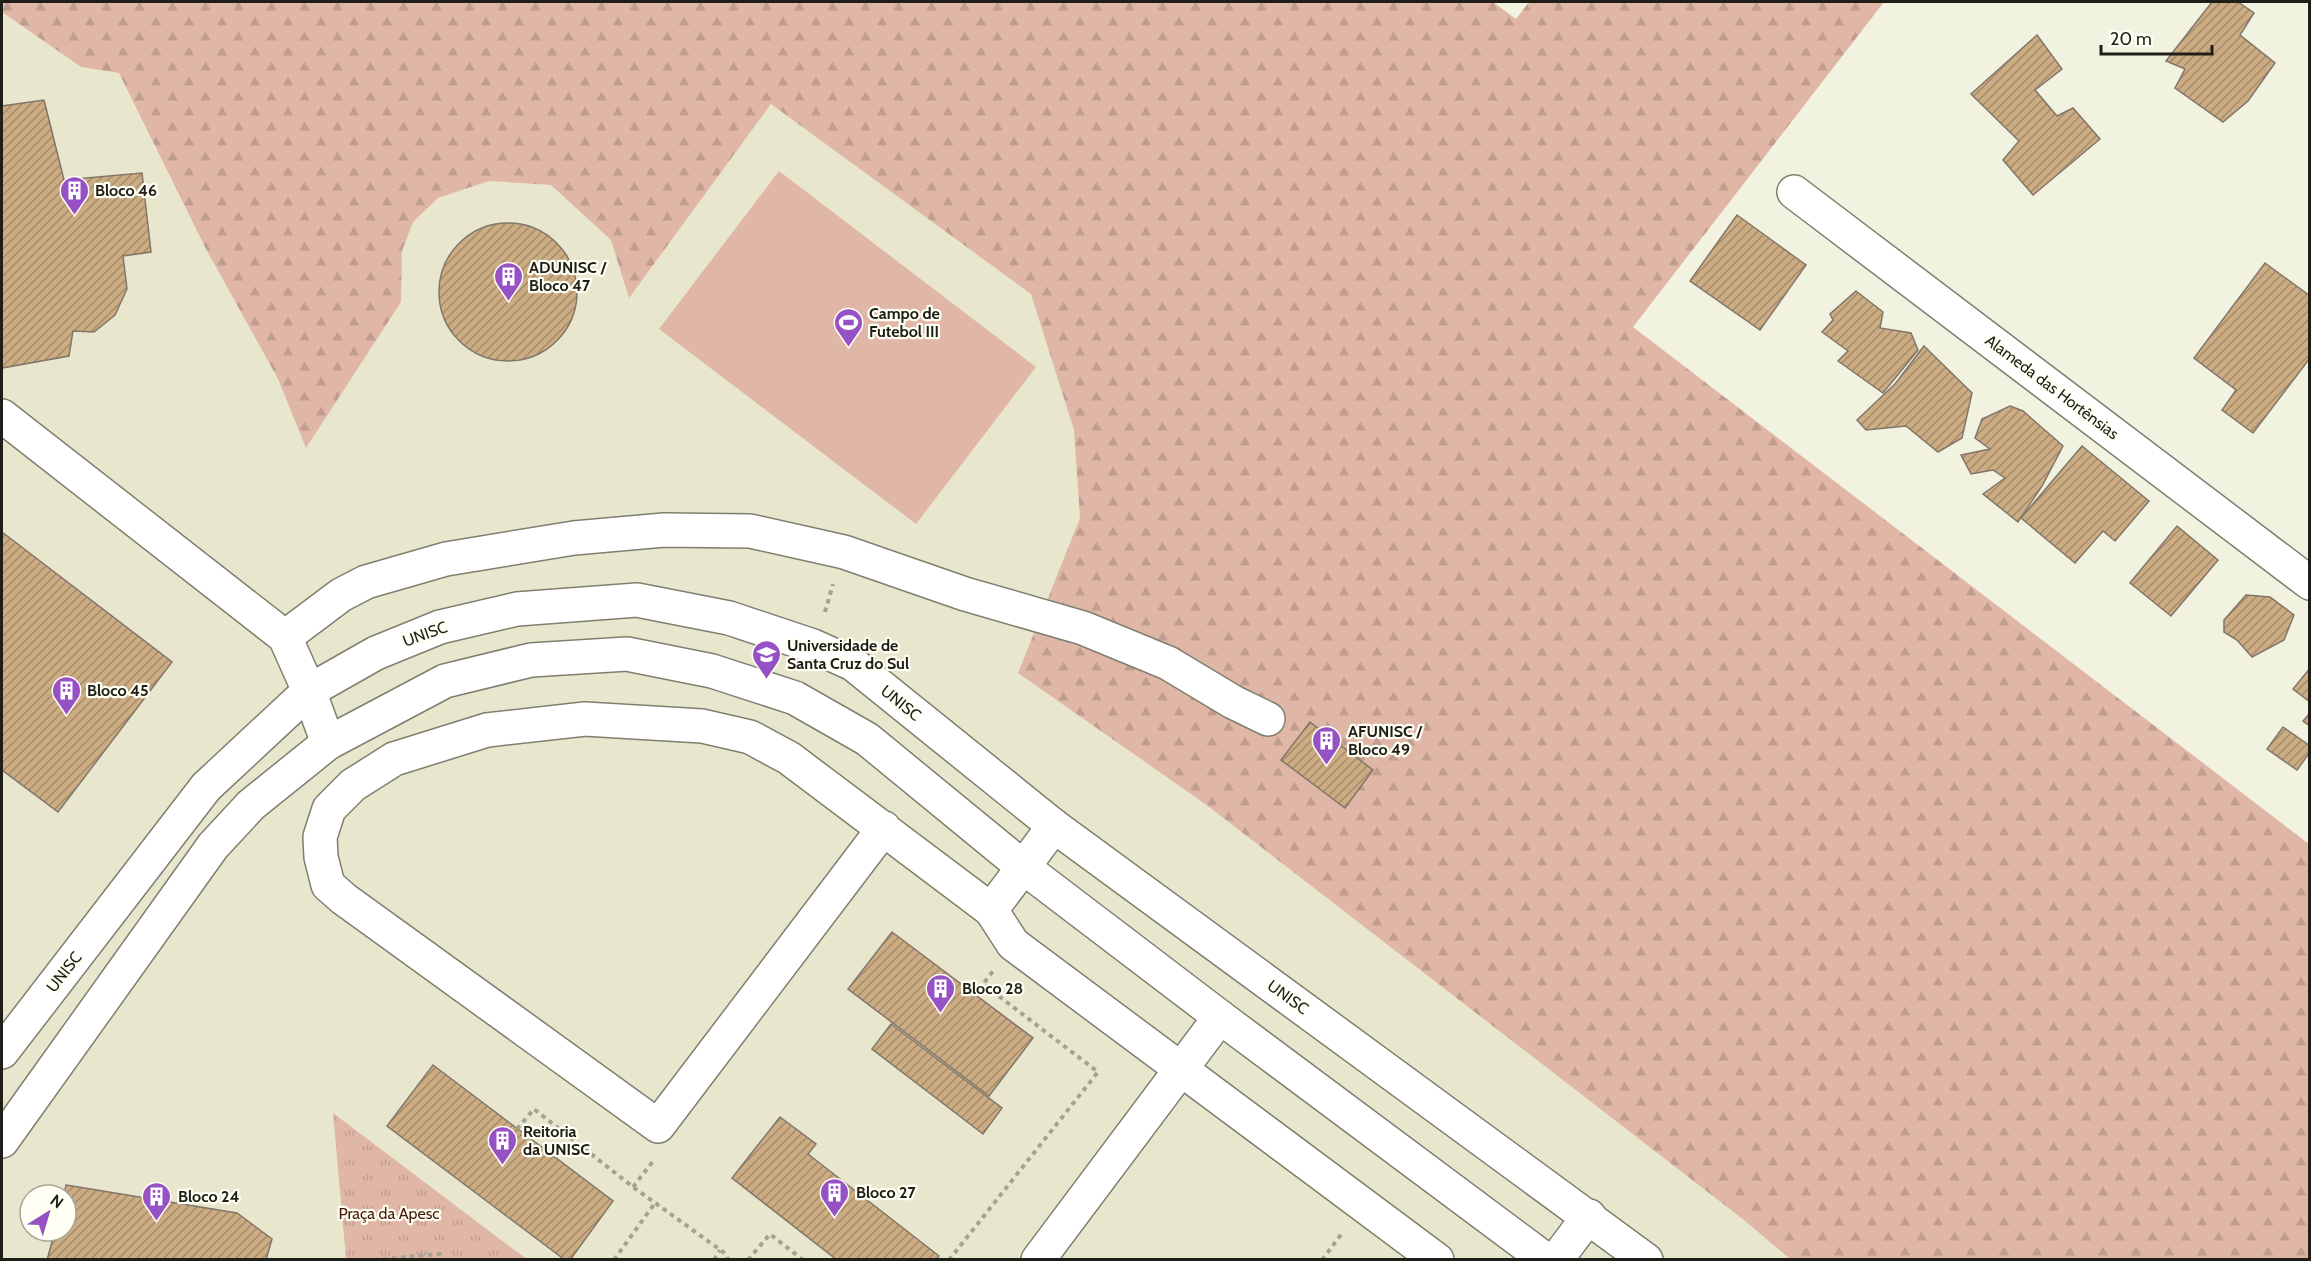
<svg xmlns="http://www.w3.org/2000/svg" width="2311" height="1261" font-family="Cabin,sans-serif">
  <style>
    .built { fill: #e8e7ce; fill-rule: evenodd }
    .forest { fill: url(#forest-firs) }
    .park { fill: url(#park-tufts) }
    .garden { fill: #e0b7a7 }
    .building { fill: url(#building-hatch); stroke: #817669; stroke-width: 1.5 }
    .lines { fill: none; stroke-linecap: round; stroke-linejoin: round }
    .minor-casing { stroke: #7f7f6f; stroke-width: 36 }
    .path { stroke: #a3a295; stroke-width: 4; stroke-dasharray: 4.5 4.5; stroke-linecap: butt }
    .minor { stroke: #fff; stroke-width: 33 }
    .labels { text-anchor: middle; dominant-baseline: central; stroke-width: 4.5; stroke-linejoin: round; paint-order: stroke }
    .poi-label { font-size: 16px; font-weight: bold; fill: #1f1e18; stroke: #fffff4; text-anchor: start }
    .street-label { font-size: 16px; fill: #1f1e18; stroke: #fffff4 }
    .park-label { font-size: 16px; fill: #471904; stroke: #fffff4 }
  </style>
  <defs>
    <pattern id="forest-firs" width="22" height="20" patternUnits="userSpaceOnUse" patternTransform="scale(1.5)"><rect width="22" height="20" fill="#e0b7a7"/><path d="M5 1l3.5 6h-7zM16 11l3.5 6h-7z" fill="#c09d8f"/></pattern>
    <pattern id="park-tufts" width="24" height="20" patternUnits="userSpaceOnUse" patternTransform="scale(1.5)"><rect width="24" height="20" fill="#e0b7a7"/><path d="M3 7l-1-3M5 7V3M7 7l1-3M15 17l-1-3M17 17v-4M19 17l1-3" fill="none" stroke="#c09d8f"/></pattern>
    <pattern id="building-hatch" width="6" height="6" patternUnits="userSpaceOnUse" patternTransform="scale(1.5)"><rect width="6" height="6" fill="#ccac83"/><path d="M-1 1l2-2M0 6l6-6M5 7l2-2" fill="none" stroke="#a58b6a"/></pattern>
  </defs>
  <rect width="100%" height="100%" fill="#f2f2e0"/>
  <!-- built -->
  <path class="built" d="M2,12L81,67L469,129L771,103L1093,339L2087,1259H2ZM30,1195H66V1231H30Z"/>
  <!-- forest -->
  <polygon class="forest" points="2,2 1493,2 1516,19 1529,2 1884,2 1633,327 2309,844 2309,1259 1790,1259 1744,1220 1208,806 1018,673 1080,518 1074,430 1031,294 771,104 629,298 611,240 551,185 489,181 438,198 413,222 402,251 401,302 306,448 278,379 206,249 119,73 81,67 2,12"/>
  <!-- park -->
  <polygon class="park" points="333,1113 509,1246 527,1259 346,1259"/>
  <!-- garden -->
  <polygon class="garden" points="779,171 1036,367 916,524 659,329"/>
  <!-- building -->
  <g class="building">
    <polygon points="2212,2 2238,2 2254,13 2240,35 2275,63 2248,101 2223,122 2175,88 2185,69 2166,61"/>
    <polygon points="2037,35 2062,69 2035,90 2057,116 2073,108 2100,139 2033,195 2003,160 2019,141 1971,94"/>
    <polygon points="44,100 64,180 142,173 151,252 123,256 127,289 115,315 94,332 73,331 69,356 2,368 2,106"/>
    <polygon points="1737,215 1806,265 1760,330 1690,281"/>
    <circle cx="508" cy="292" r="69"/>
    <polygon points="2265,263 2310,296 2310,358 2253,433 2222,410 2236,390 2194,358"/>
    <polygon points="1856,291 1883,312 1880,328 1911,333 1918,350 1883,393 1838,361 1848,351 1822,332 1833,320 1830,314"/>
    <polygon points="1924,346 1972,393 1962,438 1938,452 1906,426 1866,430 1857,420 1895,384"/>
    <polygon points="2010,406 2023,411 2063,446 2042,486 2018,522 1983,494 2005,478 1993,470 1971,474 1961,455 1990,449 1975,438 1982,419"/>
    <polygon points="2082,446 2149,501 2115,541 2103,531 2075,563 2021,518"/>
    <polygon points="2177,526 2218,560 2171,616 2130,583"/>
    <polygon points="2,532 172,662 58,812 2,770"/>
    <polygon points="2246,595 2270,597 2294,615 2284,640 2252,657 2237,640 2224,632 2224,620"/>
    <polygon points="2310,668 2310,702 2293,689"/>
    <polygon points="2310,713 2310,726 2303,721"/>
    <polygon points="1310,722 1373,770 1345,808 1281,760"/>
    <polygon points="2283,727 2310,746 2310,752 2297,770 2267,749"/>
    <polygon points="892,932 1033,1038 989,1096 848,989"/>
    <polygon points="891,1024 1002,1108 983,1134 872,1049"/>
    <polygon points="433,1065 613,1201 570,1260 565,1260 387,1126"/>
    <polygon points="780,1117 816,1144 808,1154 939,1256 935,1260 837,1260 732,1178"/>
    <polygon points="66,1185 237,1213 272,1239 266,1260 47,1260 55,1231 66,1231 66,1195 64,1195"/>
  </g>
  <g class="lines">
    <defs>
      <g id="minor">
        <polyline points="1794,192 2310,583"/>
        <polyline points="2,416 285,637 309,691 328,743"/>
        <polyline points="285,637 341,595 366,582 446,559 574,538 664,530 750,531 844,552 965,594 1083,628 1168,663 1233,702 1268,719"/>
        <polyline points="1054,826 991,910 1013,944 1437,1260"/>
        <polyline points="884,828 658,1126 344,899 328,885 321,857 320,837 329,809 353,785 394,759 487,730 585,719 702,726 750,737 789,758 991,910"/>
        <polyline points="2,1052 206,787 309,691 376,653 440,627 517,609 637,600 729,618 813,646 853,664 1054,826 1646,1260"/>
        <polyline points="2,1141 213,846 251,805 328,743 445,681 531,660 627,654 712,671 795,698 867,739 1023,867 1220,1017 1546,1260"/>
        <polyline points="1038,1260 1220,1017"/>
        <polyline points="1556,1260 1589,1216"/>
      </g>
    </defs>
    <!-- minor casing -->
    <use href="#minor" class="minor-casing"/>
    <!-- path -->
    <g class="path">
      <polyline points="825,612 833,584"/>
      <polyline points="517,1129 534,1109 633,1187 726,1254 728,1260"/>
      <polyline points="633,1187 654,1160"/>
      <polyline points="374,1260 440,1254 440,1260"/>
      <polyline points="614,1260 655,1203"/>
      <polyline points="714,1260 720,1250"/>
      <polyline points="748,1260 770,1234 803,1260"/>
      <polyline points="949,1260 1098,1072 983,984 993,971"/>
      <polyline points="1322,1260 1343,1232"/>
    </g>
    <!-- minor -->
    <use href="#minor" class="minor"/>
  </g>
  <!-- icons -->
  <defs>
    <symbol id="building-pin" viewBox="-11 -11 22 30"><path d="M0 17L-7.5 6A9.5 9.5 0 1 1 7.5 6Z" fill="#9651c5" stroke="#fffff4"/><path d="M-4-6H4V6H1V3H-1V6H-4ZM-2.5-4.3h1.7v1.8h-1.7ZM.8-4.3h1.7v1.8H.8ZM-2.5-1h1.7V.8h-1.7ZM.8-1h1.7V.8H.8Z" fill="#fff"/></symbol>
    <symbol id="stadium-pin" viewBox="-11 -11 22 30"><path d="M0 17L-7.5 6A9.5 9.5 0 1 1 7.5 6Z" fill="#9651c5" stroke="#fffff4"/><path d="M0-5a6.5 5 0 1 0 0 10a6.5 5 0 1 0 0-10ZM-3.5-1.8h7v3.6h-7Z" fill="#fff"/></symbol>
    <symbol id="university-pin" viewBox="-11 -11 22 30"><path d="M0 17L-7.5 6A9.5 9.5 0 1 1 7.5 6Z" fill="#9651c5" stroke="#fffff4"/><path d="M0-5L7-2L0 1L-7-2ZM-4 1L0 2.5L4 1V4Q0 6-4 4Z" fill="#fff"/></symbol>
  </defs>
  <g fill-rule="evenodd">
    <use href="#building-pin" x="58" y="174" width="33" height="45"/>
    <use href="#building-pin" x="492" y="260" width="33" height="45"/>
    <use href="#stadium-pin" x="832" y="306" width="33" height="45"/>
    <use href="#university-pin" x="750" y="638" width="33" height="45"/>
    <use href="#building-pin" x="50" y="674" width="33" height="45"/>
    <use href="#building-pin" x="1310" y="724" width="33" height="45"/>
    <use href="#building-pin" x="924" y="972" width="33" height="45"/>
    <use href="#building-pin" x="486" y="1124" width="33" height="45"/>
    <use href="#building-pin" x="818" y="1176" width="33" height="45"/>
    <use href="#building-pin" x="140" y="1180" width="33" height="45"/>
  </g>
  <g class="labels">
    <!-- poi labels -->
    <g class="poi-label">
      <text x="95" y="190">Bloco 46</text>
      <text x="529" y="267">ADUNISC /<tspan x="529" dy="18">Bloco 47</tspan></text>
      <text x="869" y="313">Campo de<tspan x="869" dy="18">Futebol III</tspan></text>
      <text x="787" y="645">Universidade de<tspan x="787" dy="18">Santa Cruz do Sul</tspan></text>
      <text x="87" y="690">Bloco 45</text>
      <text x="1348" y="731">AFUNISC /<tspan x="1348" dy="18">Bloco 49</tspan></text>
      <text x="962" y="988">Bloco 28</text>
      <text x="523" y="1131">Reitoria<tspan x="523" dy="18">da UNISC</tspan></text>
      <text x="856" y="1192">Bloco 27</text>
      <text x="178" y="1196">Bloco 24</text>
    </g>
    <!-- street labels -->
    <g class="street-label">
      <text transform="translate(2052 387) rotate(37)">Alameda das Hortênsias</text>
      <text transform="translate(425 634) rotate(-20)">UNISC</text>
      <text transform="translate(901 703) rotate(39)">UNISC</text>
      <text transform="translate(64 972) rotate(-52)">UNISC</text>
      <text transform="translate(1288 997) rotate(36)">UNISC</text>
    </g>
    <!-- park labels -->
    <g class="park-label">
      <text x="389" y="1213">Praça da Apesc</text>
    </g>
  </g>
  <!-- border -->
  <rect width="2311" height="1261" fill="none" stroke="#1f1e18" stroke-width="6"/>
  <!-- north arrow -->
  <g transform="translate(48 1213) rotate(37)"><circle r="28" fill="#fffff4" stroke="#a5a59c" stroke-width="1.5"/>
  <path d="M0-4.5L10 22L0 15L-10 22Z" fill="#9651c5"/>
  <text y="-9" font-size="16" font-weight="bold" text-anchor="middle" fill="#1f1e18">N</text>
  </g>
  <!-- scale -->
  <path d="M2101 45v9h111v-9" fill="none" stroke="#1f1e18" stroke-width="3"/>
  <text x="2110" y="45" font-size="18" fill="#1f1e18" stroke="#fffff4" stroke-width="4.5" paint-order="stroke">20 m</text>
</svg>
